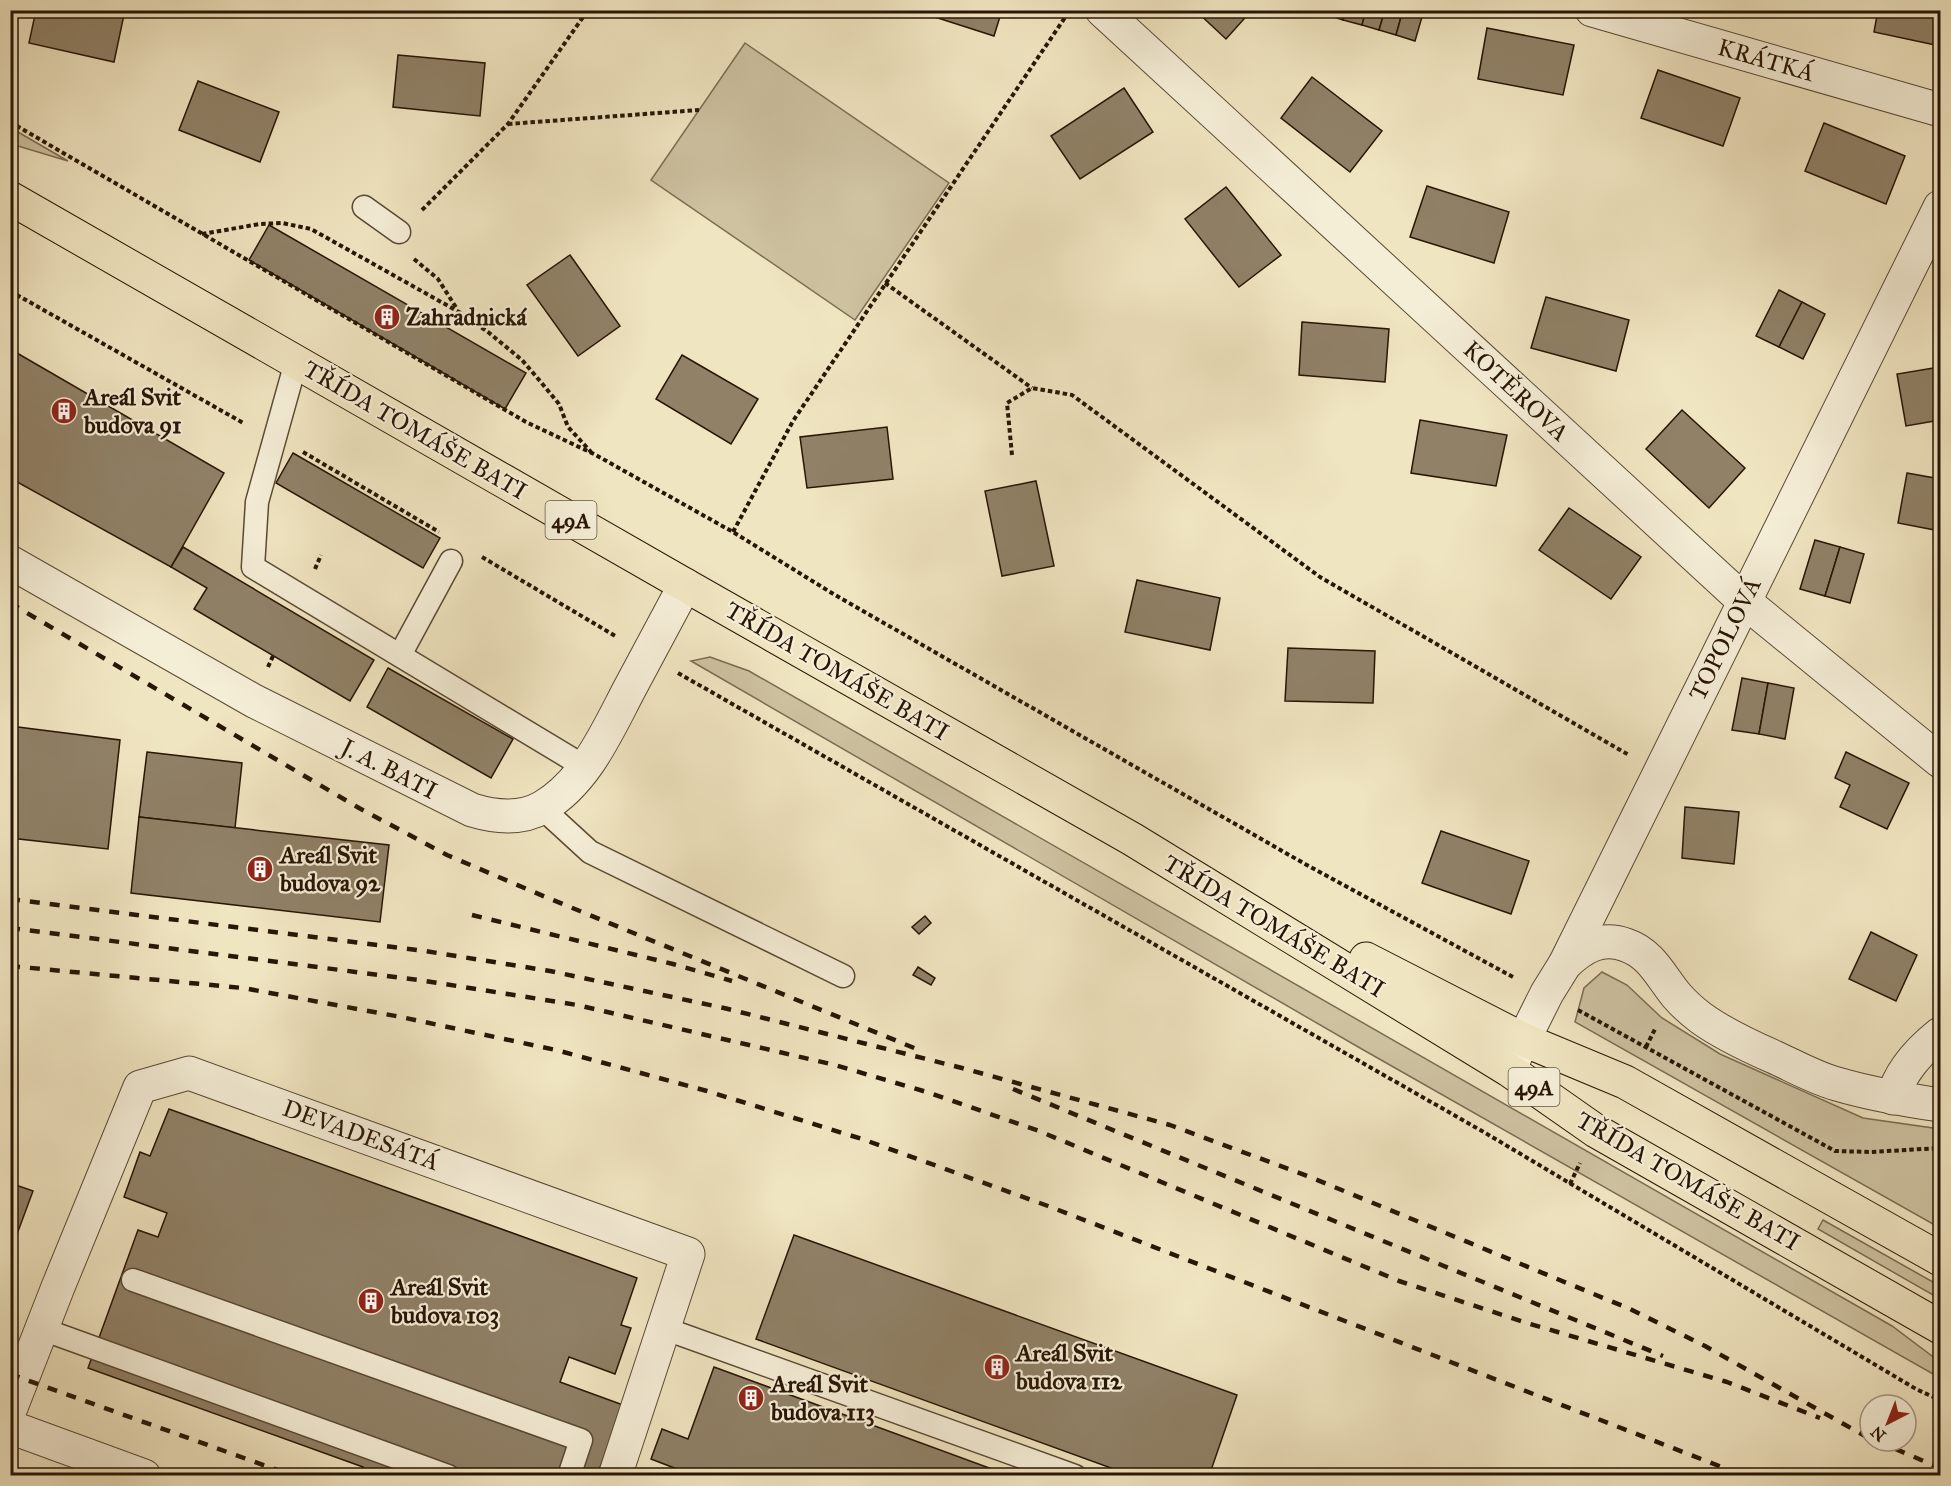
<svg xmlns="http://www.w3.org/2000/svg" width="1951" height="1486" font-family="'IM FELL Great Primer',serif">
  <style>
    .green { fill: #cec2a1; stroke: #7b6c53; stroke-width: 1.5 }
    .building { fill: #908167; stroke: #281505; stroke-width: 1.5 }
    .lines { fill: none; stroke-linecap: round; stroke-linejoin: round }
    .lane-casing { stroke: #5a4934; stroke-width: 25 }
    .street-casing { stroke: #5a4934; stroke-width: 35 }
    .primary-casing { stroke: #281505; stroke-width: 35 }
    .path { stroke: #281505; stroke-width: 4; stroke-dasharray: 4.5 3; stroke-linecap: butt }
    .lane { stroke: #f5eed7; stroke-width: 22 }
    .street { stroke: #f5eed7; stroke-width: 33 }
    .primary { stroke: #f0e5c1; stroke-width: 33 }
    .rail { stroke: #281505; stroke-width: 4.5; stroke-dasharray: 10 10; stroke-linecap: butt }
    .labels { text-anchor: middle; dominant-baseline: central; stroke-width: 4.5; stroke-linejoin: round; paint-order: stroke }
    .shield { fill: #f5eed7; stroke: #665644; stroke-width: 1.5 }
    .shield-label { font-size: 22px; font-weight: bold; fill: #281505 }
    .street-label { font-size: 24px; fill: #281505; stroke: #f5eed7 }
    .poi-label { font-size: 24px; font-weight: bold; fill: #281505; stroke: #f5eed7; text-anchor: start }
  </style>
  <rect width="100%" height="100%" fill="#f0e5c1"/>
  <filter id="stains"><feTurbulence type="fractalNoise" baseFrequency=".00333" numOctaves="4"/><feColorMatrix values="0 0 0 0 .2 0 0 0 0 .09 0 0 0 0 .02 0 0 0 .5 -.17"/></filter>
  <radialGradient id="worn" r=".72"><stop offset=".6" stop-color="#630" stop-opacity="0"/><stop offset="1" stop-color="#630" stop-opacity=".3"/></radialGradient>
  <!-- green -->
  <g class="green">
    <polygon points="745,43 949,183 855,320 651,180"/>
    <polygon points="11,128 68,161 11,144"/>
    <polygon points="710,657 749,671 1892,1326 1940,1362 1940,1378 1360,1048 691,661"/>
    <polygon points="1602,972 1627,985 1662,1018 1720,1054 1863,1118 1940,1129 1940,1228 1575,1022 1584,988"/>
    <polygon points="1823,1220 1940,1286 1940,1299 1818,1229"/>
  </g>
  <!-- building -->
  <g class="building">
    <polygon points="36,10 125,10 114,62 29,43"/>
    <polygon points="913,10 1002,10 994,36"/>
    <polygon points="1195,10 1252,10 1226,39"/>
    <polygon points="1326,10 1346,10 1343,20 1325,14"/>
    <polygon points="1346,10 1366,10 1362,25 1343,20"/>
    <polygon points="1366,10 1385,10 1379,30 1362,25"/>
    <polygon points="1385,10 1403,10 1396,35 1379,30"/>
    <polygon points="1403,10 1424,10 1415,41 1396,35"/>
    <polygon points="1878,10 1940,10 1940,46 1874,32"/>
    <polygon points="1487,28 1574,45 1563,95 1478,79"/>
    <polygon points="398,55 485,63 480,116 393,107"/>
    <polygon points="1658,70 1740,98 1723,146 1641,118"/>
    <polygon points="1312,77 1382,131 1350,172 1281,118"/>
    <polygon points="198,81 279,112 260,162 179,130"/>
    <polygon points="1124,88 1153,132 1080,179 1051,136"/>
    <polygon points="1824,123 1905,156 1886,204 1805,171"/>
    <polygon points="1427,186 1509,212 1494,263 1410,237"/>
    <polygon points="1226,187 1281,255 1239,287 1185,219"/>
    <polygon points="269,225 526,373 505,409 249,260"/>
    <polygon points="570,255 620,326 578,356 527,285"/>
    <polygon points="1779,290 1802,302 1779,347 1756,336"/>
    <polygon points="1546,297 1629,320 1616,371 1531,348"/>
    <polygon points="1802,302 1825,314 1803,359 1779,347"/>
    <polygon points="1302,322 1389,329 1385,382 1299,375"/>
    <polygon points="10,349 224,473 171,567 10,478"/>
    <polygon points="682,355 758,399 731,444 656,399"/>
    <polygon points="1940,367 1940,420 1906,426 1897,374"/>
    <polygon points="1682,410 1745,468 1709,508 1646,449"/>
    <polygon points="1420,420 1507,435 1496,486 1411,473"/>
    <polygon points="887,427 893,479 807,488 800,437"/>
    <polygon points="293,453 440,538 423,568 276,483"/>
    <polygon points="1907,473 1940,479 1940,531 1898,523"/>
    <polygon points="1036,481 1054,566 1002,576 985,491"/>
    <polygon points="1569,508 1641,557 1611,599 1539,550"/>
    <polygon points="1815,540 1840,547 1825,596 1800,589"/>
    <polygon points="183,547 374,660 350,701 194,609 207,588 171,567"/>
    <polygon points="1840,547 1864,554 1850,603 1825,596"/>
    <polygon points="1137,580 1220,598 1210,650 1125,632"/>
    <polygon points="1288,648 1375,651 1373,703 1285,701"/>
    <polygon points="388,668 513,739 491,778 367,707"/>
    <polygon points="1742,678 1768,683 1759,734 1732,730"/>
    <polygon points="1768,683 1794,688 1785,739 1759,734"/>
    <polygon points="10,726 120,740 108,849 10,838"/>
    <polygon points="147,752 242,763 235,828 139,817"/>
    <polygon points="1846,752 1909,783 1887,829 1840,807 1850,785 1835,778"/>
    <polygon points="1685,807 1739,812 1734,864 1682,858"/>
    <polygon points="139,817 389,845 380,922 131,893"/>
    <polygon points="1441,831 1529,861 1511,914 1422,883"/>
    <polygon points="925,916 931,923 919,934 912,927"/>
    <polygon points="1871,932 1917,955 1896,1001 1849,979"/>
    <polygon points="918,967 935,978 931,985 913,975"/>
    <polygon points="169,1109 637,1278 621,1325 631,1328 615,1374 569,1357 560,1382 623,1405 597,1476 360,1476 363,1467 88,1368 138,1230 158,1237 167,1213 124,1197 140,1152 150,1156"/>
    <polygon points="10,1183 33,1191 10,1253"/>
    <polygon points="794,1235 1237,1395 1209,1476 1133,1476 756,1339"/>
    <polygon points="714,1367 1011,1476 675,1476 677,1469 651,1459 662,1429 688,1439"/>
  </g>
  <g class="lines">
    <defs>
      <g id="lane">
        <polyline points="364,207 399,232"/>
        <polyline points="296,362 257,502 253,567 585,767"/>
        <polyline points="400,655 451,561"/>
        <polyline points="542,808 590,852 843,976"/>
        <polyline points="133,1280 581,1440 569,1476"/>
        <polyline points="663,1328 1075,1476"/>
        <polyline points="42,1329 448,1476"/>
      </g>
      <g id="street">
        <polyline points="1102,10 1744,601 1940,761"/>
        <polyline points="1592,10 1940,110"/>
        <path d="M10,562L254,701L472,810C495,817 521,820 543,807C587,781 608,729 631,686C649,653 667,619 685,585"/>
        <path d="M1565,964C1583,947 1601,936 1626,945C1652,954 1661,977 1677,996C1684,1004 1693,1012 1701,1018C1723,1034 1749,1046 1774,1057C1794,1066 1815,1078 1837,1084C1871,1094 1906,1100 1940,1105"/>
        <polyline points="1511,1065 1547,993 1565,964 1940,207"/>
        <path d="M1893,1098C1899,1073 1920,1050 1940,1034"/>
        <polyline points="10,1410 58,1287 140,1087 189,1073 688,1254 615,1476"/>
        <polyline points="10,1427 144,1476"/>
      </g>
      <g id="primary">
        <polyline points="10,198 685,585 1132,839 1509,1070 1596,1131 1940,1327"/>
        <polyline points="1366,959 1524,1040 1625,1082 1940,1259"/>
      </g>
    </defs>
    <!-- lane casing -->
    <use href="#lane" class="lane-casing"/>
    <!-- street casing -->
    <use href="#street" class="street-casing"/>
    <!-- primary casing -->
    <use href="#primary" class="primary-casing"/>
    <!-- path -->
    <g class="path">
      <polyline points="10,122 526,422 594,454 733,532 835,595 1305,864 1513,977"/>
      <polyline points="508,124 699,110"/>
      <polyline points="422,210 508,124 588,10"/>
      <polyline points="202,234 260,224 282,223 311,229 459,312 488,332 522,360 540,381 559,404 568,427 591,452"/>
      <polyline points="414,259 438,279 457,309"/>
      <polyline points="885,283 1032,388"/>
      <polyline points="10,291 245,424"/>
      <polyline points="303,452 439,532"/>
      <polyline points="1012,455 1007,403 1032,388 1072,395 1320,577 1629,755"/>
      <polyline points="733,532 793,421 1066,16"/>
      <polyline points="482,557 617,637"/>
      <polyline points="315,569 321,555"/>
      <polyline points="268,667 273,656"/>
      <polyline points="678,673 1482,1131 1916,1389 1940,1400"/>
      <polyline points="1578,1010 1835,1151 1871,1152 1940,1148"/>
      <polyline points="1646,1047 1656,1027"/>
      <polyline points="1570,1184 1580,1163"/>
    </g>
    <!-- lane -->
    <use href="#lane" class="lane"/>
    <!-- street -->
    <use href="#street" class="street"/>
    <!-- primary -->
    <use href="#primary" class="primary"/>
    <!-- rail -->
    <g class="rail">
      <polyline points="10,603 359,808 447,855 548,898 919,1050"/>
      <polyline points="10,899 425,951 550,971 724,1008 962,1068 1170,1125 1310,1177 1630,1309 1705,1346 1865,1436"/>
      <polyline points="472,915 673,964 732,981"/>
      <polyline points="10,928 419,980 577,1005 835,1065 930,1093 1039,1131 1399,1281 1527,1323 1727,1382 1820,1418"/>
      <polyline points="10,966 243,988 401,1017 556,1050 707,1091 862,1139 1048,1206 1745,1476"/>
      <polyline points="1013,1089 1663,1356"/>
      <polyline points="10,1374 294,1476"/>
      <polyline points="1877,1441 1940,1468"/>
    </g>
  </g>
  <!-- icons -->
  <defs>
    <symbol id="building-disc" viewBox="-11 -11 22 22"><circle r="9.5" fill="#8f2418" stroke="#f5eed7"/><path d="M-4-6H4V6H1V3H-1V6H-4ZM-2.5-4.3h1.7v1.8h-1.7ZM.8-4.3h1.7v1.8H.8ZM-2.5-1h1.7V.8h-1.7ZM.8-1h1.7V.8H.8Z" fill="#fff"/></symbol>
  </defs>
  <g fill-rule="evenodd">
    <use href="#building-disc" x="372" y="302" width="30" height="30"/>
    <use href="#building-disc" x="49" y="396" width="30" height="30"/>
    <use href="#building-disc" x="245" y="854" width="30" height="30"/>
    <use href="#building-disc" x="356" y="1286" width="30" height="30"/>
    <use href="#building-disc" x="982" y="1352" width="30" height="30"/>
    <use href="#building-disc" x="736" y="1383" width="30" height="30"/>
  </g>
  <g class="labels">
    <!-- shield labels -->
    <g class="shield">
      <rect x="545.5" y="501" width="51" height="38" rx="4.5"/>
      <rect x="1508.5" y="1068" width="51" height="38" rx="4.5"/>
    </g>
    <g class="shield-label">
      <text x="571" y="520">49A</text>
      <text x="1534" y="1087">49A</text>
    </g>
    <!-- street labels -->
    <g class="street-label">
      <text transform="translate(1766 60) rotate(16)">KRÁTKÁ</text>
      <text transform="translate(1516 391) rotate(43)">KOTĚROVA</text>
      <text transform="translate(415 430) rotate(30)">TŘÍDA TOMÁŠE BATI</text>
      <text transform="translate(1725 639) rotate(-64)">TOPOLOVÁ</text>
      <text transform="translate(837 671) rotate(30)">TŘÍDA TOMÁŠE BATI</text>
      <text transform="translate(389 769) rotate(27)">J. A. BATI</text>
      <text transform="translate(1274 926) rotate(31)">TŘÍDA TOMÁŠE BATI</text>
      <text transform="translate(361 1135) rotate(20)">DEVADESÁTÁ</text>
      <text transform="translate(1688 1181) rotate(30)">TŘÍDA TOMÁŠE BATI</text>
    </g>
    <!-- poi labels -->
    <g class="poi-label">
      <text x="406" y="317">Zahradnická</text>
      <text x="84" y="397">Areál Svit<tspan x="84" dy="28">budova 91</tspan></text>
      <text x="280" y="855">Areál Svit<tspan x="280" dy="28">budova 92</tspan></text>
      <text x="391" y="1287">Areál Svit<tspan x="391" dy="28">budova 103</tspan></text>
      <text x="1016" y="1353">Areál Svit<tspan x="1016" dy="28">budova 112</tspan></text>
      <text x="771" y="1384">Areál Svit<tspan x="771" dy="28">budova 113</tspan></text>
    </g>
  </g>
  <!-- margin -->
  <rect width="1951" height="1486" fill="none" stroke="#f0e5c1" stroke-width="36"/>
  <rect x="12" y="12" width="1927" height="1462" fill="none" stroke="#281505" stroke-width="3"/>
  <rect x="18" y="18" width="1915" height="1450" fill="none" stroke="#281505" stroke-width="1.5"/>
  <!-- north arrow -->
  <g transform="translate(1888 1423) rotate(222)"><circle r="28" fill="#f5eed7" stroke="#a39783" stroke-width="1.5"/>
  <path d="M0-4.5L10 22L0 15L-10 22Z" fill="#8f2418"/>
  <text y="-9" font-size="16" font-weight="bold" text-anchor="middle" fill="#281505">N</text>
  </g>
  <rect width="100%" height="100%" filter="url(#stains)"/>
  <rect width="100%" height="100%" fill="url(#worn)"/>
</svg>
